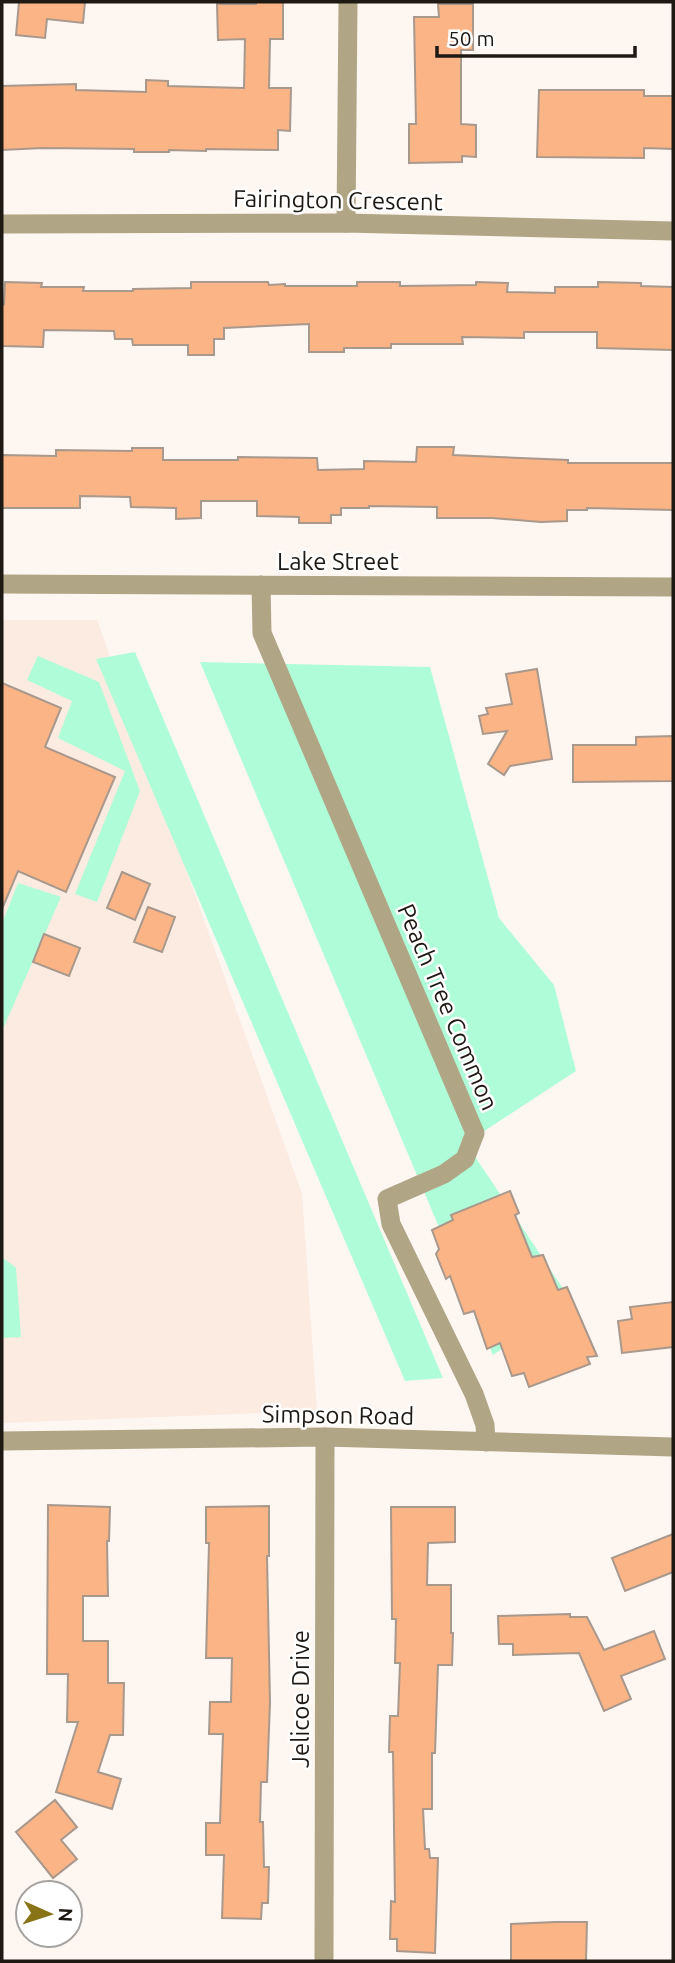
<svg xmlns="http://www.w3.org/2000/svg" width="675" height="1963" font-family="Ubuntu,sans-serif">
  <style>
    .built { fill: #fbebe1 }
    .green { fill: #affdd8 }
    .building { fill: #fab485; stroke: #a9988c; stroke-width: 2 }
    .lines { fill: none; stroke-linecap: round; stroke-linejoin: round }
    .minor { stroke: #b0a585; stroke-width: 19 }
    .tertiary { stroke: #b0a585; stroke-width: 19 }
    .labels { text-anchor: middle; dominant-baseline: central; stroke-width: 5; stroke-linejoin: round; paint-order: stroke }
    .street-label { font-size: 24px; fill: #1f1914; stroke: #fff }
  </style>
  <rect width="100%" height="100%" fill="#fef6f1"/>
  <!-- built -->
  <polygon class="built" points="2,620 97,620 302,1194 317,1411 2,1423"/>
  <!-- green -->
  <g class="green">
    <polygon points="135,652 443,1378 405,1381 96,659"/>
    <polygon points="38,656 99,682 140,791 97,902 75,894 125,771 58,738 72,701 27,680"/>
    <polygon points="200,662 430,667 499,918 554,985 576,1071 466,1143 572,1302 493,1355"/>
    <polygon points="18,883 61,897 2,1031 2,923"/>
    <polygon points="2,1257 16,1268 21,1337 2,1338"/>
  </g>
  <!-- building -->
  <g class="building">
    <polygon points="19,2 85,2 83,23 47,19 45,38 16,35"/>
    <polygon points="256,2 283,2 283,39 270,39 269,88 291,88 290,131 278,130 278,150 206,149 206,151 169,150 169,152 134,152 134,149 43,148 2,150 2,86 76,84 76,90 146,92 146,80 168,81 168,86 244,88 245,39 218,40 217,4 256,4"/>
    <polygon points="438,4 473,4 473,50 461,50 461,124 476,125 476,157 462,156 462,162 409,163 409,124 416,124 414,17 439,17"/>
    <polygon points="539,90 644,90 644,96 673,96 673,149 644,148 644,158 537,157"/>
    <polygon points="5,282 42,283 41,287 84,287 83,291 133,291 133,289 191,288 191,282 268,282 269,285 285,284 285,286 357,286 357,282 400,282 400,286 476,285 476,282 508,283 507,292 555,293 555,287 598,287 598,282 641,283 641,286 673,287 673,350 597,348 597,332 524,332 524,338 462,337 463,344 391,344 391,348 344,348 344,352 309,352 309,324 224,328 224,339 214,339 214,355 188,355 188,345 133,345 132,339 115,339 114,331 44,330 43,347 2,346 2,303 4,304"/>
    <polygon points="417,447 454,447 453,455 568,460 568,463 673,463 673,510 587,508 587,510 567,510 567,521 541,522 492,518 437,518 437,507 369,506 369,508 341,508 341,515 331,515 331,523 299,523 299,517 257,516 257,501 201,501 201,518 176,519 176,508 131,507 130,497 80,496 80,508 2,508 2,455 56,456 56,450 132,451 132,448 163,448 163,460 238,460 238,457 317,458 318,470 364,469 364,461 416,462"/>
    <polygon points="537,669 552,759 510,766 504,775 488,764 507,731 483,734 479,716 488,714 486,708 512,704 506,674"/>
    <polygon points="2,683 61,708 45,747 115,777 66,892 18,871 2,909"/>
    <polygon points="673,736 673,781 573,782 573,745 636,745 636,737"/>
    <polygon points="122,872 150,884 135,920 107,908"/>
    <polygon points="148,907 175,917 162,952 134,942"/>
    <polygon points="44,934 80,948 69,976 33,962"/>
    <polygon points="510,1191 519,1213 515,1215 532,1257 543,1255 558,1290 567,1287 597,1356 587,1357 590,1364 529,1387 524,1373 512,1376 500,1343 487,1349 474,1311 464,1314 450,1276 446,1279 436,1254 439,1249 432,1230 453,1220 451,1215"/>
    <polygon points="673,1302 673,1347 622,1353 618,1321 632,1319 630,1307"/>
    <polygon points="48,1505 110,1507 109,1541 107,1541 108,1596 83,1596 83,1641 108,1641 108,1683 124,1683 123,1735 110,1735 98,1772 121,1779 112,1809 56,1792 78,1722 67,1722 68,1674 47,1674"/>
    <polygon points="269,1506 269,1556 267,1556 270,1702 268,1755 267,1782 261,1782 260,1822 263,1822 264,1867 269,1867 268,1903 262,1903 261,1919 222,1918 224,1855 206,1855 206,1823 220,1823 223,1734 209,1734 210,1702 231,1702 232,1658 206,1658 209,1543 206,1543 206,1507"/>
    <polygon points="391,1507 455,1507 455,1542 428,1543 427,1585 451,1585 451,1633 453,1633 452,1665 438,1665 435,1753 432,1753 432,1809 423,1809 425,1849 429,1849 430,1858 438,1858 435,1953 397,1951 397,1939 390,1939 391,1901 395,1902 393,1752 389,1752 390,1716 398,1716 400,1663 395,1663 396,1619 392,1619"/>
    <polygon points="673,1534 673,1572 625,1591 612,1558"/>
    <polygon points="570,1614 570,1617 587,1617 604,1650 654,1631 665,1659 621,1676 631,1699 604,1711 579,1653 513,1655 513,1644 499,1644 498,1616"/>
    <polygon points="55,1800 77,1827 61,1840 77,1859 53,1878 16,1832"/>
    <polygon points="555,1922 587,1922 586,1961 511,1961 511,1924"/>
  </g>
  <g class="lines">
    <!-- minor -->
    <g class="minor">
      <polyline points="346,223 348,2"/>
      <polyline points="2,224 346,223 673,231"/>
      <polyline points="261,585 262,633 475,1133 465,1159 444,1174 387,1199 391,1224 474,1394 485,1425 486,1442"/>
      <polyline points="2,1441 325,1437 673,1447"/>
      <polyline points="324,1961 325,1437"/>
    </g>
    <!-- tertiary -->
    <polyline class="tertiary" points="2,584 673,587"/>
  </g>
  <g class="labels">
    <!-- street labels -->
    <g class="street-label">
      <text transform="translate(338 200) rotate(1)">Fairington Crescent</text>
      <text x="338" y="561">Lake Street</text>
      <text transform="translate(448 1007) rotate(67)">Peach Tree Common</text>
      <text transform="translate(338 1415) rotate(1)">Simpson Road</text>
      <text transform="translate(300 1699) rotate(-90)">Jelicoe Drive</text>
    </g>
  </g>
  <!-- border -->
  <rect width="675" height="1963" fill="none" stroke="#1f1914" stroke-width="7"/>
  <!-- north arrow -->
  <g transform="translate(49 1914) rotate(93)"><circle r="33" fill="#ffffff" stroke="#a5a3a1" stroke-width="2"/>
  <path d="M0-5L12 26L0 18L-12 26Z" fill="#887316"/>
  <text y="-10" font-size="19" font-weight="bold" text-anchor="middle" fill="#1f1914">N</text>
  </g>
  <!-- scale -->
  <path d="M437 46v10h198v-10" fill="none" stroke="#1f1914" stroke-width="3.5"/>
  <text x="448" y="46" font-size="21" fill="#1f1914" stroke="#ffffff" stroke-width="5" paint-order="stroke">50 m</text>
</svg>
